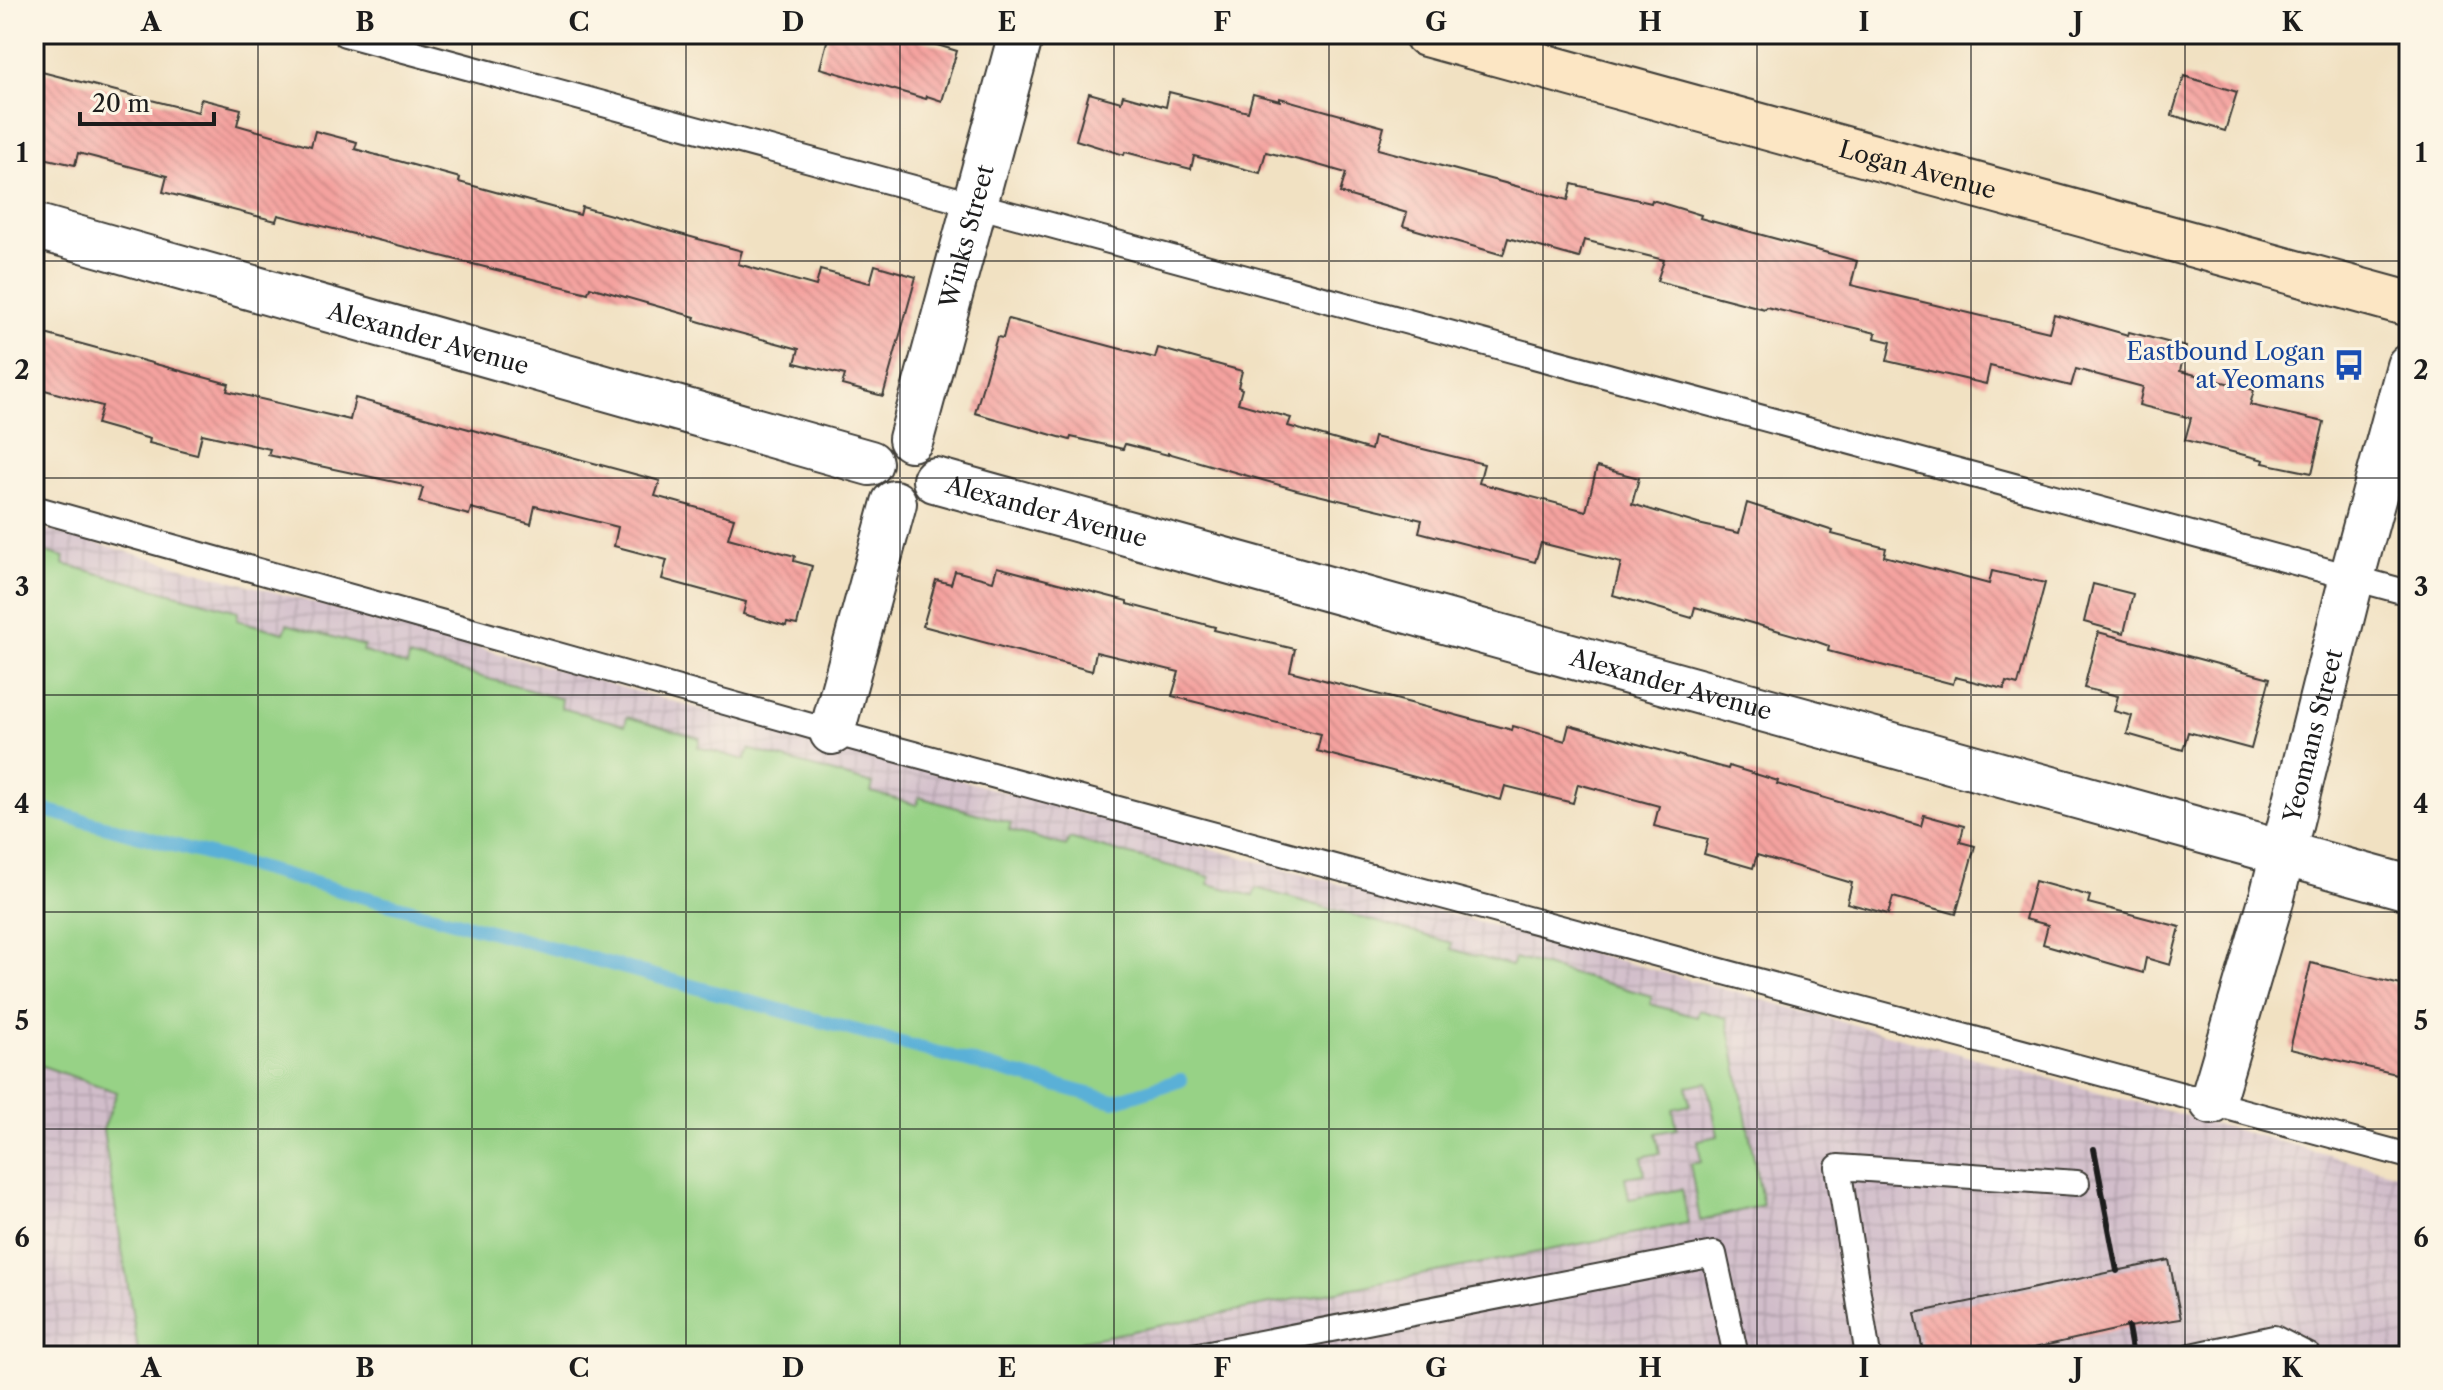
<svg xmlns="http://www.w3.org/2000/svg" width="2443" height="1390" font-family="'Libre Caslon Text',serif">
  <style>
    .industrial { fill: url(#industrial-grid) }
    .green { fill: #97d286; stroke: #5a7751; stroke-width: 2 }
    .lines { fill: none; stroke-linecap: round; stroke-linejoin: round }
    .stream { stroke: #5ab0d7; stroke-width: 14 }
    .building { fill: url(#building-back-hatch) }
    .service-casing { stroke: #3c3a35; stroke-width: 28 }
    .minor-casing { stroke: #3c3a35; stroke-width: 48 }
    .secondary-casing { stroke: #3c3a35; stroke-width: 48 }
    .service { stroke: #fff; stroke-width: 24 }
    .minor { stroke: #fff; stroke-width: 44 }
    .secondary { stroke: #fce6c4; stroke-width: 44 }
    .rail { stroke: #1c1c1c; stroke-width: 6 }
    .grid { fill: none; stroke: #1c1c1c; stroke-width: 2; stroke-opacity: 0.55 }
    .labels { text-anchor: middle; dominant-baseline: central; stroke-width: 6; stroke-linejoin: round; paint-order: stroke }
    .street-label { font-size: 24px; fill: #1c1c1c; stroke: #fcf5e5 }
    .transit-label { font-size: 24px; fill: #164399; stroke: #fcf5e5; text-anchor: end }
    .neatline { fill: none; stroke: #1c1c1c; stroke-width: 3 }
    .grid-label { font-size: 26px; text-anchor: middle; font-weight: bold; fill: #1c1c1c }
  </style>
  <defs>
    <pattern id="industrial-grid" width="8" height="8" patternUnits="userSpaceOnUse" patternTransform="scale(2)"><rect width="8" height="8" fill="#d1bdca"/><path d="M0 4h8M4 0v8" fill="none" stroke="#b3a2ad"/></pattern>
    <pattern id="building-back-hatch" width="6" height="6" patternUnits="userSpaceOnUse" patternTransform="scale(2)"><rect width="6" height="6" fill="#f4a29f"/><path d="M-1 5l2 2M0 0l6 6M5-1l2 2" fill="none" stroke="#d18b88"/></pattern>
  </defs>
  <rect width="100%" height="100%" fill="#fcf5e5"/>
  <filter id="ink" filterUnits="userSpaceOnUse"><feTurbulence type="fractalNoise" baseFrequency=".0125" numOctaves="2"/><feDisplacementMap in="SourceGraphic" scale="16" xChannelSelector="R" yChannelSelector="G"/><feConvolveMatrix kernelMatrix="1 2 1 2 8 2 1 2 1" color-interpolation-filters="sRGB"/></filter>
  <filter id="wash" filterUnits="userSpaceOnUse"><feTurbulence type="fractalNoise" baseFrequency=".006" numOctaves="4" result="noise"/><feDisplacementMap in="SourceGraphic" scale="32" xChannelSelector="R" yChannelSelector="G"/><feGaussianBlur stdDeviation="1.8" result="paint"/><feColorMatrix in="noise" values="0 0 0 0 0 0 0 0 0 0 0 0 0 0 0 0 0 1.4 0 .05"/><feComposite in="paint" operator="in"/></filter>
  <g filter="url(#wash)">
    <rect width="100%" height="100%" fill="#f1e1c2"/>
    <!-- industrial -->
    <polygon class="industrial" points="34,526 2409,1177 2409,1356 34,1356"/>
    <!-- green -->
    <polygon class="green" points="34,549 64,557 63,564 238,611 237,620 284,633 287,624 364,646 362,651 407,666 409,657 562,699 561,708 625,725 627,717 700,738 698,747 745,760 749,749 873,784 871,792 917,805 919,797 1011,823 1009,830 1066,846 1069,838 1210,877 1209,884 1253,896 1256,888 1452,943 1451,949 1511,966 1515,958 1652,996 1650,1004 1697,1017 1699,1010 1727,1018 1763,1205 1700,1221 1690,1164 1701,1162 1698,1140 1718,1136 1707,1082 1687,1086 1690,1105 1673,1109 1677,1129 1656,1133 1660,1153 1642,1157 1645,1174 1625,1177 1629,1199 1682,1189 1688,1223 1081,1341 1082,1354 1074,1356 139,1356 103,1130 117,1092 34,1063"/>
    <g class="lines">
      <!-- stream -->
      <polyline class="stream" points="34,807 1114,1101 1181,1080"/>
    </g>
    <g id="blocks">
      <!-- building -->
      <g class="building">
        <polygon points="829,34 901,34 957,51 942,101 927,96 926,99 820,68"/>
        <polygon points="34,70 198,112 201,99 241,109 237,125 311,146 315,131 357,142 355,149 460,178 459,182 580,215 582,207 742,251 738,264 816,286 820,270 870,283 875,265 916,277 883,396 842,385 845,375 795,363 799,349 732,331 694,320 695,317 590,287 588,293 278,215 276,221 163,192 167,176 78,153 75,165 34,156"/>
        <polygon points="2184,76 2237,92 2225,131 2172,115"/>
        <polygon points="1169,92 1248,112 1253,94 1280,101 1280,98 1384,127 1378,149 1568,200 1572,184 1651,203 1652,200 1701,215 1700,218 1857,261 1851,285 2049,332 2054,314 2128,335 2129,332 2186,347 2180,371 2254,390 2250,405 2324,422 2312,473 2263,463 2264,460 2185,440 2191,418 2139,405 2143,387 2076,369 2071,386 1990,366 1986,384 1887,361 1891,342 1875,338 1876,333 1766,307 1765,309 1657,281 1664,260 1584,240 1579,258 1508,238 1503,255 1403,226 1407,213 1340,193 1346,173 1311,163 1266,152 1260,173 1194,156 1191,169 1125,152 1124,155 1076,140 1089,93 1121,102 1123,95 1166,107"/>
        <polygon points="1008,319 1155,358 1158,348 1242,371 1238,387 1242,389 1238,403 1291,418 1288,426 1371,450 1374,437 1484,464 1479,483 1586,511 1597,467 1639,478 1632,504 1698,524 1739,533 1747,503 1833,531 1832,534 1886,548 1884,556 1989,584 1992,571 2045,583 2018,685 2006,682 2004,689 1955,677 1953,684 1828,651 1829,646 1815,641 1695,607 1692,618 1613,595 1621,563 1541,543 1535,562 1419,532 1422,520 1297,490 1168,453 1168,455 1125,444 1123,449 1071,437 1070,440 975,413 997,337 1003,338"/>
        <polygon points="34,331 229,384 227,391 350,420 355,398 660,481 655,496 734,518 728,538 795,556 794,561 812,566 797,625 787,623 786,626 743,614 746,602 662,579 667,560 614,546 618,527 535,506 531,524 471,508 469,515 419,502 423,488 268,455 270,449 202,434 197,455 149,443 150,439 97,424 102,406 34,387"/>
        <polygon points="997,567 1127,601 1127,604 1215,627 1214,630 1295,649 1290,671 1512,730 1513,726 1565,741 1569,725 1728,769 1729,766 1778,781 1777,784 1921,826 1924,815 1964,826 1960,842 1975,846 1956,914 1893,897 1888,914 1847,903 1852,883 1757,855 1753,868 1704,854 1708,839 1654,826 1659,806 1578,784 1573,803 1505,786 1501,800 1317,751 1321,734 1172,696 1179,672 1096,652 1092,671 923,626 936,580 951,584 955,571 993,581"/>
        <polygon points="2093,584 2133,594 2124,633 2084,622"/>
        <polygon points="2098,632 2270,678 2251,749 2188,732 2183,750 2127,734 2132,716 2114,711 2118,696 2084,688"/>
        <polygon points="2035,881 2090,896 2088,903 2180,927 2170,965 2146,958 2143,973 2043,944 2048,925 2025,919"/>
        <polygon points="2311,963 2409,987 2409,1077 2290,1049"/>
        <polygon points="2169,1260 2181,1319 2128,1327 1998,1356 1924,1356 1915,1313"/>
      </g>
    </g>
  </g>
  <g filter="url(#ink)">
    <use href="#blocks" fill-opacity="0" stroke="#3c3a35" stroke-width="2"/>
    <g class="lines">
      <defs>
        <g id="service">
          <polyline points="345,34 2409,593"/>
          <polyline points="34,508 832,732 2409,1156"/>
          <polyline points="1194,1356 1714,1254 1736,1356"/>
          <polyline points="1868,1356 1838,1167 2077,1183"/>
          <polyline points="2192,1356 2274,1338 2309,1356"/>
        </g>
        <g id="minor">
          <path id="s1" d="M34,226L870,463"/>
          <path id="s2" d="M911,439L1021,34"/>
          <path id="s3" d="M935,480L2409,888"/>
          <polyline points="832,732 894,503"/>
          <path id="s4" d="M2212,1102L2272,897L2352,577L2409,366"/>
        </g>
        <g id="secondary">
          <path id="s5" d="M1426,34L2409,304"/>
        </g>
      </defs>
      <!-- service casing -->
      <use href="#service" class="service-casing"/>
      <!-- minor casing -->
      <use href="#minor" class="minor-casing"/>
      <!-- secondary casing -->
      <use href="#secondary" class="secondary-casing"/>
      <!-- service -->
      <use href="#service" class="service"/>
      <!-- minor -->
      <use href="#minor" class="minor"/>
      <!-- secondary -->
      <use href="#secondary" class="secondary"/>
      <!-- rail -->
      <g class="rail">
        <polyline points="2094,1149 2117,1271"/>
        <polyline points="2128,1327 2133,1356"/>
      </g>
    </g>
  </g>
  <!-- grid -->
  <path class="grid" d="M258,34V1356M472,34V1356M686,34V1356M900,34V1356M1114,34V1356M1329,34V1356M1543,34V1356M1757,34V1356M1971,34V1356M2185,34V1356M34,261H2409M34,478H2409M34,695H2409M34,912H2409M34,1129H2409"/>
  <!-- icons -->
  <defs>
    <symbol id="bus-bare" viewBox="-9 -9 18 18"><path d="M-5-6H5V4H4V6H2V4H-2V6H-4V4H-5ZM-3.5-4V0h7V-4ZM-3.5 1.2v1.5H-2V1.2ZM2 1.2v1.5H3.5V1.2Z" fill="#1a4fb4" stroke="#fcf5e5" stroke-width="2.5" paint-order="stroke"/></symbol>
  </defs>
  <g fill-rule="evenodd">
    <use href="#bus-bare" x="2327" y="343" width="44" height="44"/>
  </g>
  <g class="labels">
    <!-- street labels -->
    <g class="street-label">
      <text stroke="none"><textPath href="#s5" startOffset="510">Logan Avenue</textPath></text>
      <text stroke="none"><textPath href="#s2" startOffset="210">Winks Street</textPath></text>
      <text stroke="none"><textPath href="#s1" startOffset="410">Alexander Avenue</textPath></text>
      <text stroke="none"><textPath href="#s3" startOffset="116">Alexander Avenue</textPath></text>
      <text stroke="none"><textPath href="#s3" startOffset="764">Alexander Avenue</textPath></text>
      <text stroke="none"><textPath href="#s4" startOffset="380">Yeomans Street</textPath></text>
    </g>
    <!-- transit labels -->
    <g class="transit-label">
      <text x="2325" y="351">Eastbound Logan<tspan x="2325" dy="28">at Yeomans</tspan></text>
    </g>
  </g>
  <!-- margin -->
  <rect width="2443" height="1390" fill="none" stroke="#fcf5e5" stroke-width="88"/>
  <!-- scale -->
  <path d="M80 112v12h134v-12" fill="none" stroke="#1c1c1c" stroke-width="4"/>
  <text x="92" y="112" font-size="24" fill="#1c1c1c" stroke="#fcf5e5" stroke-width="6" paint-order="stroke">20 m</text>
  <rect x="44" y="44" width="2355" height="1302" class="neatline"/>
  <g class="grid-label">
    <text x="151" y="31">A</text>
    <text x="365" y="31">B</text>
    <text x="579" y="31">C</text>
    <text x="793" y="31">D</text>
    <text x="1007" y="31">E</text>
    <text x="1222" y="31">F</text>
    <text x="1436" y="31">G</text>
    <text x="1650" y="31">H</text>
    <text x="1864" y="31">I</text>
    <text x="2078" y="31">J</text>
    <text x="2292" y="31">K</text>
    <text x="22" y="162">1</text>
    <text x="2421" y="162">1</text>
    <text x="22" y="379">2</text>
    <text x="2421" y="379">2</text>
    <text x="22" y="596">3</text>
    <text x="2421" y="596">3</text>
    <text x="22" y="813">4</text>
    <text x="2421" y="813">4</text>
    <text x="22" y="1030">5</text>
    <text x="2421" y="1030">5</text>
    <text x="22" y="1247">6</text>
    <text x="2421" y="1247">6</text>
    <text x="151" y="1377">A</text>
    <text x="365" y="1377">B</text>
    <text x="579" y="1377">C</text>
    <text x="793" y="1377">D</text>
    <text x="1007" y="1377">E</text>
    <text x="1222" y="1377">F</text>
    <text x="1436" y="1377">G</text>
    <text x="1650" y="1377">H</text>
    <text x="1864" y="1377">I</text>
    <text x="2078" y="1377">J</text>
    <text x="2292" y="1377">K</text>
  </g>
</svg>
